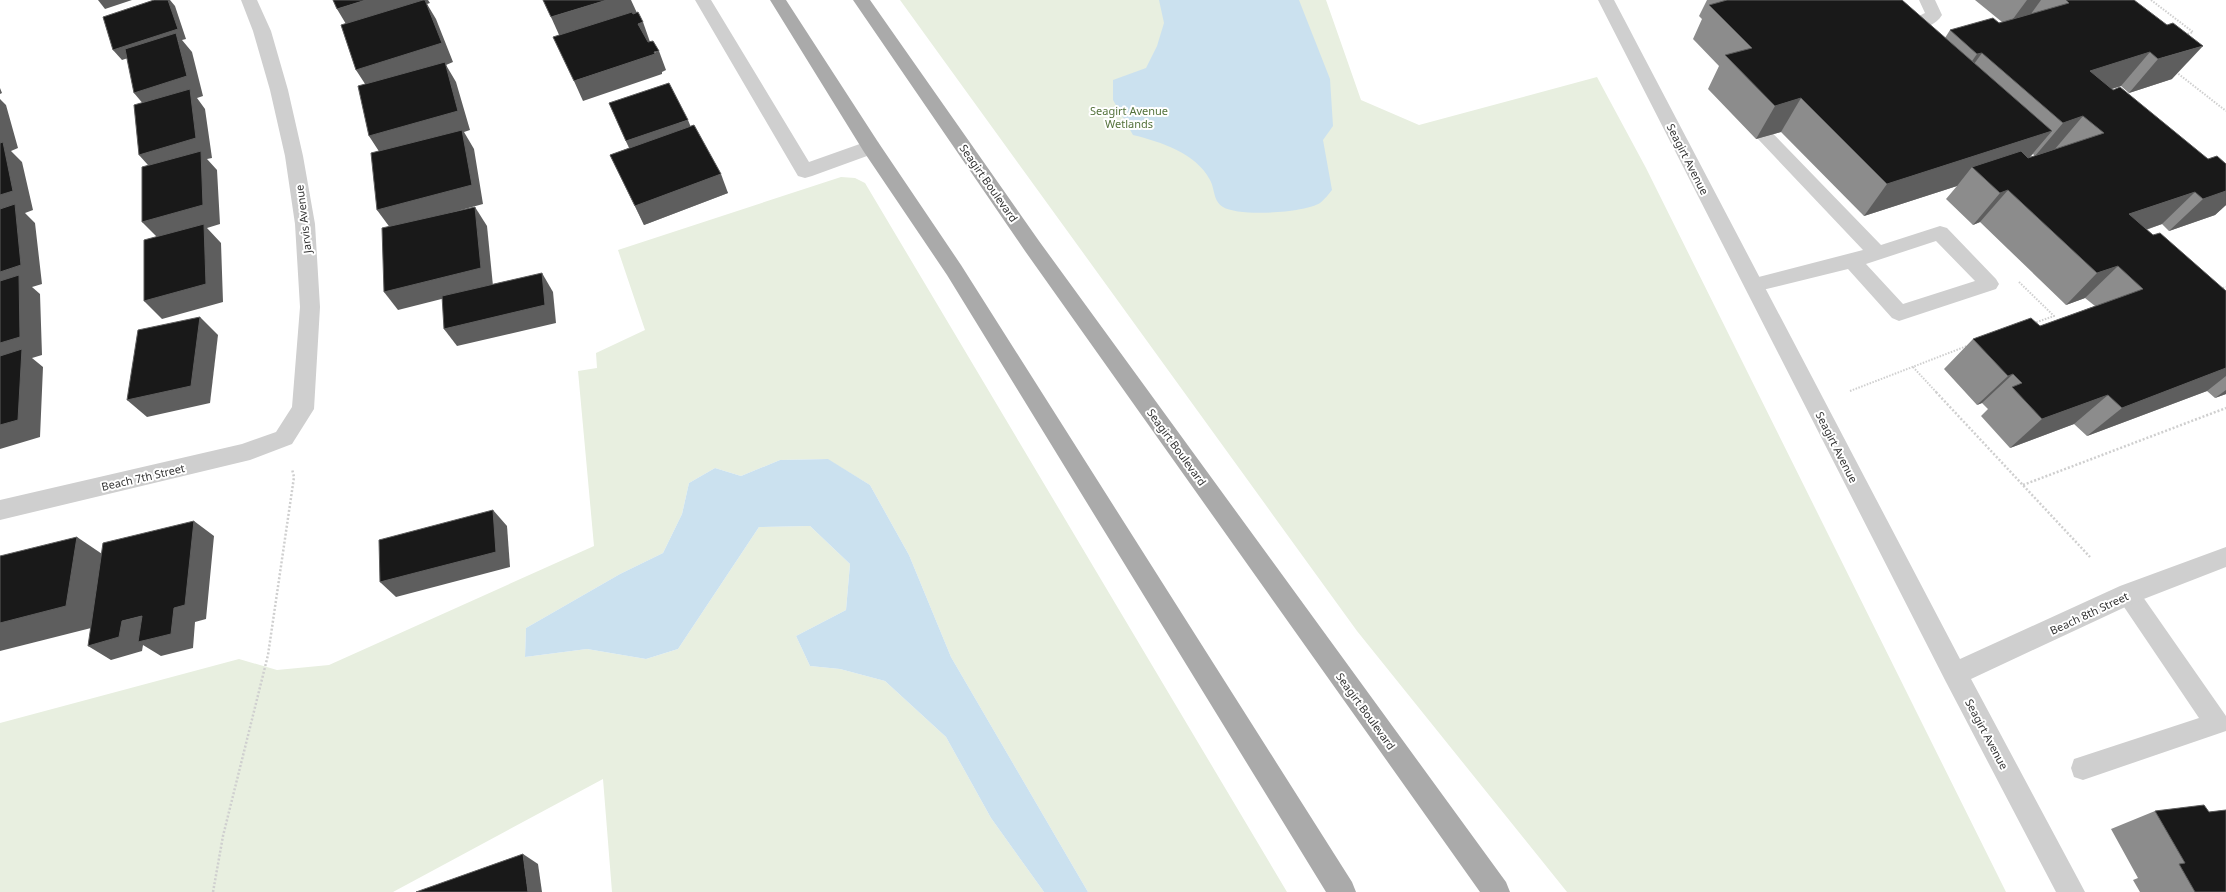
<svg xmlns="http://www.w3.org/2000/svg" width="2226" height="892" font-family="'Noto Sans',sans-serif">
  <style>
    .green { fill: #e8efe0 }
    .water { fill: #cbe1ef }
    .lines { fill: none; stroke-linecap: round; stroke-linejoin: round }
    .path-far1 { stroke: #cfcfcf; stroke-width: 2; stroke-dasharray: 1.5 1.5; stroke-linecap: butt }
    .path { stroke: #cfcfcf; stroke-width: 2.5; stroke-dasharray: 2 2; stroke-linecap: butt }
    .lane { fill: #cfcfcf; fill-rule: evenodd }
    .street { fill: #cfcfcf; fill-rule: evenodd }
    .primary { fill: #aaa; fill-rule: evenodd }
    .wall { fill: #8c8c8c; fill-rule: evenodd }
    .shaded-wall { fill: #5e5e5e }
    .building { fill: #191919; stroke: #5e5e5e }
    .labels { text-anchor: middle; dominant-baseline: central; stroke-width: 4; stroke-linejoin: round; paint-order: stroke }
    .park-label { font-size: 11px; fill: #54723b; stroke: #fff }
    .street-label { font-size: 11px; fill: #323232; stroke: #fff }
  </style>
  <rect width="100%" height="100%" fill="#fff"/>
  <!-- green -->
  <g class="green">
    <polygon points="900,0 1326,0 1361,100 1419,125 1597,77 1646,168 2006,892 1567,892 1357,631"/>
    <polygon points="841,177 855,178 865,183 1287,892 1088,892 951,657 909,555 870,485 827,459 780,460 741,476 715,468 689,483 682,514 663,553 620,574 526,628 525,657 587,649 646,659 678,649 759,527 810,526 850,564 846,610 796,636 810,666 840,669 885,681 946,737 991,818 1044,892 612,892 603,779 393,892 0,892 0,723 239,659 277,670 329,665 594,546 578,371 597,368 596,353 645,330 618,250"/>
  </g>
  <!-- water -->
  <g class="water">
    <path d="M1159,0H1299L1330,79L1333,126L1323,140L1332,190C1329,194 1324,200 1320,203C1304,213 1239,217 1223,207C1213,201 1215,189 1210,180C1196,153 1161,142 1133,135L1113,100V80L1146,68L1157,46L1164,23Z"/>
    <polygon points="828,459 870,485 909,555 951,657 1088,892 1044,892 991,818 946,737 885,681 840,669 810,666 796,636 846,610 850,564 810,526 759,527 678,649 646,659 587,649 525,657 526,628 620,574 663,553 682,514 689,483 715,468 741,476 780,460"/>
  </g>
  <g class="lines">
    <!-- path-far1 -->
    <g class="path-far1">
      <polyline points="2151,0 2193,32 2185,35"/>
      <polyline points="2176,72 2226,111"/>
      <polyline points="2019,282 2054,316 2034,323"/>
      <polyline points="2220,289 2226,287"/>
      <polyline points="1913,367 1937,393"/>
      <polyline points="1850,391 1967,346"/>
    </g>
    <!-- path -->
    <g class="path">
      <polyline points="1936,392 2090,557"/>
      <polyline points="2023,485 2226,408"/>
      <polyline points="213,892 223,836 268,655 294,477 292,469"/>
    </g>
    <!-- lane -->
    <g class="lane">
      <path d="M1859,0C1864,0 1873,0 1878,1C1896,11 1902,26 1925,13L1919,0H1935L1942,15C1924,43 1874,23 1859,0Z"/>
      <path d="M1746,110L1752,112L1881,245L1940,226L1947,228L1996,279L1999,284L1996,289L1899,321L1892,318L1848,269L1754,292L1747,290L1744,285L1747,280L1863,250L1740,120L1737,116L1740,112ZM1936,241L1975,281L1903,304L1866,264Z"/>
      <polygon points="2128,584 2136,587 2226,716 2226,731 2083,780 2074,777 2071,768 2074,759 2199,718 2120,601 2117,594 2120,587"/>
    </g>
    <!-- street -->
    <g class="street">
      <polygon points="241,0 257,0 271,31 288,90 303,156 315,224 320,307 314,409 292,444 250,460 0,520 0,500 242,444 276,432 292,407 300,307 295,224 285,156 270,90 253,31"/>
      <polygon points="695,0 711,0 809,162 871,140 878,142 880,147 878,152 812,176 805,178 798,176"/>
      <polygon points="1598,0 1614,0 1960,659 2120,586 2226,547 2226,567 2136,602 1971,679 2085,892 2056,892 1946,682"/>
    </g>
    <!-- primary -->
    <g class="primary">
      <polygon points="770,0 786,0 878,142 961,265 1352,882 1356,892 1326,892 947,275 864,152"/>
      <polygon points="853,0 870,0 1039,241 1506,882 1510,892 1480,892 1025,251"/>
    </g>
  </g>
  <!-- wall -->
  <g class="wall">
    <path d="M1707,0H1902L1945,38L1950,30L2002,22L1975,0H2134L2172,79L2129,93L2121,86L2112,89L2208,159L2226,164V205L2215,215L2169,231L2162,224L2146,230L2153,235L2226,291V394L2215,398L2207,391L2087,436L2074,424L2010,448L1981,416L1988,409L1982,403L1977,405L1944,369L1973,339L2040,326L2095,306L2085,298L2066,305L1980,222L1973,225L1946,199L1957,186L1864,216L1781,132L1756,139L1708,89L1719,66L1693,39L1702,19L1699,16ZM2033,154L2035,156L2030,157Z"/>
    <polygon points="609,103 690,126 728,193 644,225 610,155 629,148"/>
    <polygon points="2224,810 2226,810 2226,892 2140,892 2133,880 2138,878 2111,829 2155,811 2209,812"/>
  </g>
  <!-- shaded-wall -->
  <g class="shaded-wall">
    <polygon points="98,0 132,0 105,9"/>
    <polygon points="168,0 170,0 175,6 186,39 182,40 192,52 203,96 197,98 205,109 212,158 207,159 217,170 220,224 207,228 221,243 223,302 162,319 144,301 160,240 142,222 156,174 139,155 150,112 134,93 179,41 122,60 113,50"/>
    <polygon points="366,0 428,0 430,3 427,4 436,19 453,62 446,65 456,82 470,130 464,132 474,149 483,204 391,229 377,210 382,156 369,136 369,90 356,70 349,29 337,9"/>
    <polygon points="607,0 631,0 637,13 560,37 551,17"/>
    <polygon points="2027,0 2041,0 2025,22 2007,27"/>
    <polygon points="643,22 650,42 646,43 638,24"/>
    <polygon points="2203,46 2172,79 2129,93 2158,59"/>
    <polygon points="659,51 666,70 662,72 662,74 583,101 574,81"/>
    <polygon points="2150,52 2121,86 2062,104 2090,71"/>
    <polygon points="1982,53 1958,86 1953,88 1977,54"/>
    <polygon points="0,88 2,93 0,94"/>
    <polygon points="1801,98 1781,132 1756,139 1775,106"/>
    <polygon points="0,99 6,105 18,148 11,151 22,162 33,210 25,213 35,223 42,284 32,287 40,294 42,355 32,358 43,367 40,437 0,449"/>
    <polygon points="2083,116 2055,149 2035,156 2063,123"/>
    <polygon points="688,120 692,130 631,151 626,141"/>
    <polygon points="2052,131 2024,164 1972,167 1957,186 1864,216 1887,184"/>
    <polygon points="721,174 728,193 644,225 635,206"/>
    <polygon points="2008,190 1980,222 1973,225 2000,193"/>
    <polygon points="2226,191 2226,205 2215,215 2169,231 2203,199"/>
    <polygon points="2195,192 2162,224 2098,246 2129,214"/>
    <polygon points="475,207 487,226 493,286 398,310 384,292"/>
    <polygon points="2118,266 2085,298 2066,305 2097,273"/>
    <polygon points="542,273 553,292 556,323 457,346 444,329"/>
    <polygon points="200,317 218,335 210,403 147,417 127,400"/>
    <polygon points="2226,368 2226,376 2207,391 2087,436 2122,408"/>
    <polygon points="2013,374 1982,403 1977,405 2008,376"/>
    <polygon points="2226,390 2226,394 2215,398"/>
    <polygon points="2108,395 2074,424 2010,448 2042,419"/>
    <polygon points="493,510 507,526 510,567 396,597 380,582"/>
    <polygon points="194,521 214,536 206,619 195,622 193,648 161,656 143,645 142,651 111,660 88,646 122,621 174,608"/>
    <polygon points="77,537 108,558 99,626 0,651 0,623"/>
    <polygon points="523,854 538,864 542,892 528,892"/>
  </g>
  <!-- building -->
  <g class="building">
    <polygon points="154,0 168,0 178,29 113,50 103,17"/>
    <polygon points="333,0 366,0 337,9"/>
    <polygon points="423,0 425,0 442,43 356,70 341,25"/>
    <polygon points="543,0 607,0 551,17"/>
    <polygon points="1727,0 1902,0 2052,131 1887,184 1801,98 1775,106 1725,55 1752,48 1709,5"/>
    <polygon points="2066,0 2134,0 2167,25 2173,23 2203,46 2158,59 2150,52 2090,71 2113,90 2120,87 2208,159 2217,156 2226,164 2226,191 2203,199 2195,192 2129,214 2153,235 2160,233 2226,291 2226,368 2122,408 2108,395 2042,419 2012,387 2022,383 2013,374 2008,376 1973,339 2031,318 2040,326 2143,289 2118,266 2097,273 2008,190 2000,193 1972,167 2021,151 2028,158 2104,133 2083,116 2063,123 1982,53 1977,54 1950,30 1993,18 1999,23 2069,3"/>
    <polygon points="632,12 633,14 638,12 643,22 638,24 648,42 653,41 659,51 654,52 655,54 574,81 553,37"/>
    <polygon points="176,33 187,76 134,93 125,49"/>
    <polygon points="445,62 458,111 369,136 358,86"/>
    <polygon points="669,83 688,120 626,141 609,103"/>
    <polygon points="190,89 196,138 139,155 134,105"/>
    <polygon points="694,125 721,174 635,206 610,155"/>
    <polygon points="462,130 472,185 377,210 371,153"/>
    <polygon points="3,142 13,191 0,195 0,143"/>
    <polygon points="201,151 203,205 142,222 142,167"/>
    <polygon points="15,204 21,265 0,272 0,209"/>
    <polygon points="475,207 481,268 384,292 382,228"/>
    <polygon points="204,224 206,284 144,301 144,240"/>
    <polygon points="542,273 545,305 444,329 442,296"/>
    <polygon points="19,275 20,337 0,343 0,281"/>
    <polygon points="200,317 191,386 127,400 138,330"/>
    <polygon points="22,349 18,420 0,425 0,356"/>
    <polygon points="493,510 496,552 380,582 379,540"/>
    <polygon points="194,521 185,605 174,608 171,634 138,642 142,616 122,621 119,637 88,646 103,543"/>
    <polygon points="77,537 66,606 0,623 0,556"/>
    <polygon points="2204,805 2209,812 2226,810 2226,892 2195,892 2179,864 2185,863 2155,811"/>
    <polygon points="523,854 528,892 416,892"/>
  </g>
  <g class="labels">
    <!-- park labels -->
    <g class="park-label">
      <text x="1129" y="110">Seagirt Avenue<tspan x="1129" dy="13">Wetlands</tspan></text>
    </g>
    <!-- street labels -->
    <g class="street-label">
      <text transform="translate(1688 159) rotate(63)">Seagirt Avenue</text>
      <text transform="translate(989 183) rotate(55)">Seagirt Boulevard</text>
      <text transform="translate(303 219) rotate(-97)">Jarvis Avenue</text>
      <text transform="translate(1177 447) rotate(54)">Seagirt Boulevard</text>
      <text transform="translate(1837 447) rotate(63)">Seagirt Avenue</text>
      <text transform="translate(143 477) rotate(-13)">Beach 7th Street</text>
      <text transform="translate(2089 613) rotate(-25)">Beach 8th Street</text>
      <text transform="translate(1366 711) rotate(54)">Seagirt Boulevard</text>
      <text transform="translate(1987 734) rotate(62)">Seagirt Avenue</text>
    </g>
  </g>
</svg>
